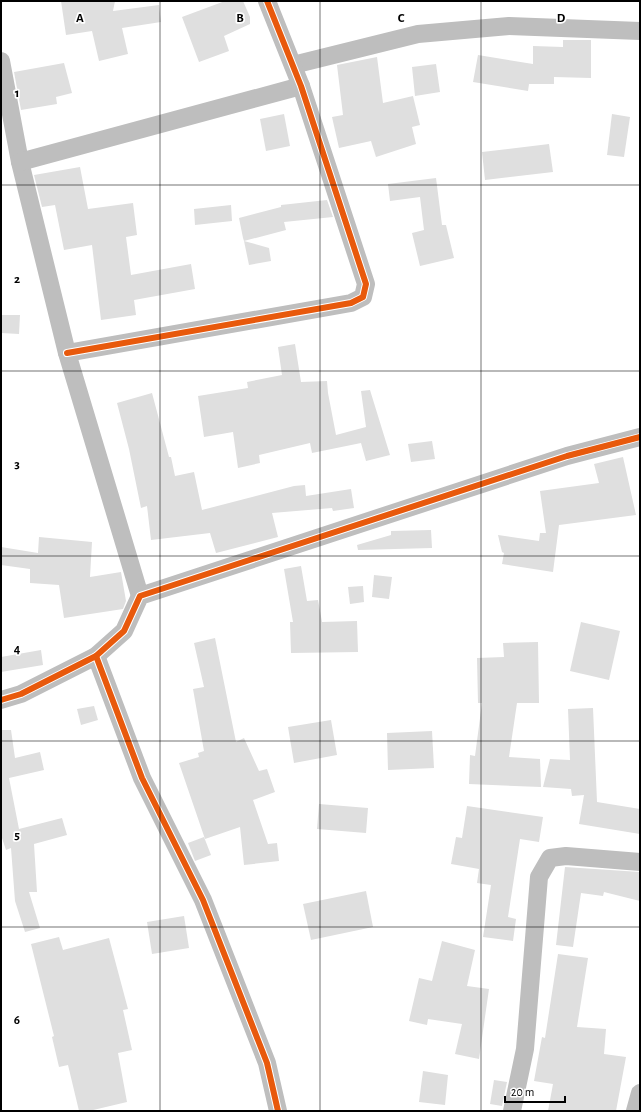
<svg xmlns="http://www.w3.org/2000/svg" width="641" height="1112" font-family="'Alegreya Sans',sans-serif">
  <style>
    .building { fill: #dfdfdf }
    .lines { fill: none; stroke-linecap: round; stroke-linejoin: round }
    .street { stroke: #bebebe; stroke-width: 18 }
    .cycleway-casing { stroke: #fff; stroke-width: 8 }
    .cycleway { stroke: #e8590c; stroke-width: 6 }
    .grid { fill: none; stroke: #000; stroke-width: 1; stroke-opacity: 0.55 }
    .grid-label { font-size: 13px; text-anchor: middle; font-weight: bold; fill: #000; stroke: #fff; stroke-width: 3.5; stroke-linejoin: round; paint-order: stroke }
  </style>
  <rect width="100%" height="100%" fill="#fff"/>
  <!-- building -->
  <g class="building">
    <polygon points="61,1 115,1 113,11 159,5 161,22 122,28 128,54 99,61 92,31 66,35"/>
    <polygon points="225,1 243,1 250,17 250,24 224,36 229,51 199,62 182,17"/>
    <polygon points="563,40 591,40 591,78 554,77 554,84 529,84 528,91 473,82 478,55 533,64 533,46 563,47"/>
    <polygon points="377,57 383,103 413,96 420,125 412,127 416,144 376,157 371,141 339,148 332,117 343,115 337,65"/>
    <polygon points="64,63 72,93 56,97 57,104 21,110 14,72"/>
    <polygon points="436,64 440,92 415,96 412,67"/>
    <polygon points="284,114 290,146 266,151 260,119"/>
    <polygon points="612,114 630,117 624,157 607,155"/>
    <polygon points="549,144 553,172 485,180 482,152"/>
    <polygon points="80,167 88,209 133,203 137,235 126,237 131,275 191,264 195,289 134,300 136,315 101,320 92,245 64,250 55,205 42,207 34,175"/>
    <polygon points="436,178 442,225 446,225 454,258 420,266 412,233 424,230 420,197 390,201 388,184"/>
    <polygon points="327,200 333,217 284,222 286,230 244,241 243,238 239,218 281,207 281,205"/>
    <polygon points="231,205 232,221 195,225 194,209"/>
    <polygon points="244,241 269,248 271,261 249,265"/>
    <polygon points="1,315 20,315 19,334 1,333"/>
    <polygon points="295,344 301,382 327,381 328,393 336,435 366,427 361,391 370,390 390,455 366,461 361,443 312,453 310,443 259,455 260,463 238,468 233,432 204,437 198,396 248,388 247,382 282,375 278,347"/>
    <polygon points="152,393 169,457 171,457 175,476 194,472 202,510 294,486 305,485 306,496 351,489 354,508 333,511 332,508 272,513 278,537 216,553 210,533 151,540 147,506 141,508 129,449 117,403"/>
    <polygon points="432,441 435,459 411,462 408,444"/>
    <polygon points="623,457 636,515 559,525 553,572 502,564 504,553 502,552 498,535 539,541 540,533 546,533 540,491 599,483 594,464"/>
    <polygon points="431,530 432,548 358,550 357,545 391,535 391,531"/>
    <polygon points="39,537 92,542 90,577 121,572 126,601 123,609 64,618 59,585 30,583 30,569 1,565 1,547 38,553"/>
    <polygon points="301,566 307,601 318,600 322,622 357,621 358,652 291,653 290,622 293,622 284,569"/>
    <polygon points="374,575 392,577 389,599 372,597"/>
    <polygon points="363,586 364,602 350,604 348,587"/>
    <polygon points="581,622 620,631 609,680 570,671"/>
    <polygon points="215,638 236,742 244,738 259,771 267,769 275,792 253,800 268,844 277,843 279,861 244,865 240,827 205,839 179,763 199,757 198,753 204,751 193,689 204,687 194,643"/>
    <polygon points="538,642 539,703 517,703 509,757 540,759 541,787 469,784 470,755 475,756 482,703 478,703 477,658 504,657 503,643"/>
    <polygon points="41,650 43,665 1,672 1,657"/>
    <polygon points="94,706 98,720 81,725 77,709"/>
    <polygon points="593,708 597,802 640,809 640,834 579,824 584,795 572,796 571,789 543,787 550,759 570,760 568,709"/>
    <polygon points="331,720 337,755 294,763 288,727"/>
    <polygon points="1,730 11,730 15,758 40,752 44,770 9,778 19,829 62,818 67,835 34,844 37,892 29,892 40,928 25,932 15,901 11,848 6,850 1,835"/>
    <polygon points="432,731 434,768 388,770 387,733"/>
    <polygon points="319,804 368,808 366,833 317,829"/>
    <polygon points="467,806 543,817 539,842 520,839 508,917 516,919 513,941 483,937 491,885 477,883 479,869 451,864 456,837 462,838"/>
    <polygon points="204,837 211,855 195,861 188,843"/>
    <polygon points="565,867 640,872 640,901 604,892 603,896 581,893 573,947 556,945"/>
    <polygon points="366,891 373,927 311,940 303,904"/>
    <polygon points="184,916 189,948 152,954 147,922"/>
    <polygon points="59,937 63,950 109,938 128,1009 123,1010 132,1050 118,1053 127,1102 89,1111 79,1111 68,1065 59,1067 52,1037 54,1036 31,944"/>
    <polygon points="442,941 475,950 467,986 489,989 479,1059 455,1054 462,1024 428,1019 427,1025 409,1021 419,978 432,981"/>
    <polygon points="558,954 588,958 577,1027 606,1029 604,1054 626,1057 616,1111 548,1111 553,1084 534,1081 542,1037 545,1038"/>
    <polygon points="423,1071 448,1075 445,1105 419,1102"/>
    <polygon points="494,1080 507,1082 502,1106 490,1104"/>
  </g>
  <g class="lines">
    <!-- street -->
    <g class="street">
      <polyline points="1,61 20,162 67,353 140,596"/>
      <polyline points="293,65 418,34 509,26 640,31"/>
      <polyline points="20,162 301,86"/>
      <polyline points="67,353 351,303 363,297 366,284 301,86 267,1"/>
      <polyline points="96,656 142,778 203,900 267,1063 278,1111"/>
      <polyline points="1,700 21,694 96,656 124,631 140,596 567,456 640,437"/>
      <polyline points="512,1111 525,1049 539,877 550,858 566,856 640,862"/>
      <polyline points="635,1111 640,1093"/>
    </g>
    <defs>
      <g id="cycleway">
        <polyline points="67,353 351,303 363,297 366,284 301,86 267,1"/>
        <polyline points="96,656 142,778 203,900 267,1063 278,1111"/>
        <polyline points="1,700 21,694 96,656 124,631 140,596 567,456 640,437"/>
      </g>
    </defs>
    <!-- cycleway casing -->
    <use href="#cycleway" class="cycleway-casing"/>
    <!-- cycleway -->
    <use href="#cycleway" class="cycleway"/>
  </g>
  <!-- grid -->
  <path class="grid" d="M160,1V1111M320,1V1111M481,1V1111M1,185H640M1,371H640M1,556H640M1,741H640M1,927H640"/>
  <g class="grid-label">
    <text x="80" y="22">A</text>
    <text x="240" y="22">B</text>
    <text x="401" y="22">C</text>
    <text x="561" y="22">D</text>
    <text x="17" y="97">1</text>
    <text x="17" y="283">2</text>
    <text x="17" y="468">3</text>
    <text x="17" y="653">4</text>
    <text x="17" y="839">5</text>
    <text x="17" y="1024">6</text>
  </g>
  <!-- border -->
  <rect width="641" height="1112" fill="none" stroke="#000000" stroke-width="4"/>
  <!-- scale -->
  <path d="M505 1096v6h60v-6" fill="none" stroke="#000000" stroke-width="2"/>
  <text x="511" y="1096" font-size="12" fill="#000000" stroke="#ffffff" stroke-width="3" paint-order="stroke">20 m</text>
</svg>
